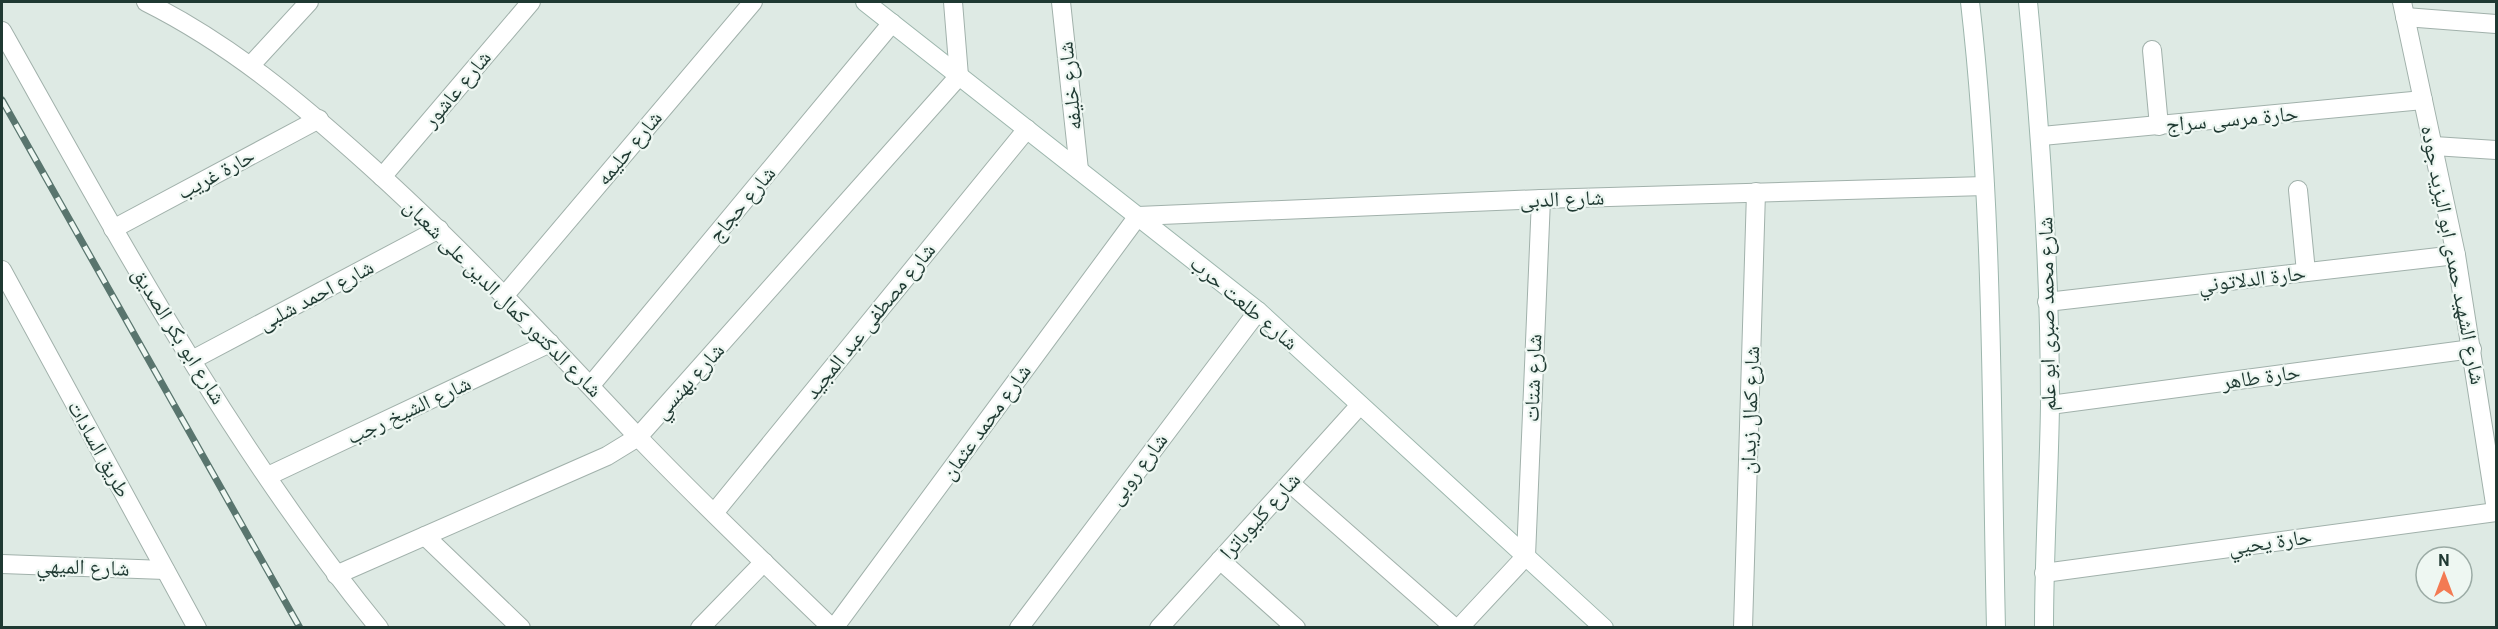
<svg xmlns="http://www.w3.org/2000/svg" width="2498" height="629" font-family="Roboto,'Noto Naskh Arabic',sans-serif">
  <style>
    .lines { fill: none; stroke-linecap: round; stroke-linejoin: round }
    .street-casing { stroke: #a1b1ab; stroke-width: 20 }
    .secondary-casing { stroke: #9db6ad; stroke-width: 20 }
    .street { stroke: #fff; stroke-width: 18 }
    .secondary { stroke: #fff; stroke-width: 18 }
    .rail-casing { stroke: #59756e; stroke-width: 7 }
    .rail { stroke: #eef7f2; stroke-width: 4.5; stroke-dasharray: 14; stroke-linecap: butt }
    .labels { text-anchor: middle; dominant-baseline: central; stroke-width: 4.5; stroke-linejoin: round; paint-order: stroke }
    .street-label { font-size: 21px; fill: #1f3932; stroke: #eef7f2 }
  </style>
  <rect width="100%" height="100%" fill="#deeae4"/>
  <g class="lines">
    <defs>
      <g id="street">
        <path d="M146,2C230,44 299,102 368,164C464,250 550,344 638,437C701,503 767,565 832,628"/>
        <polyline points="1061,2 1079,170"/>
        <polyline points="2402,2 2456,255 2496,510"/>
        <polyline points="2405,17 2496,24"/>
        <path d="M2,31C117,235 230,446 379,628"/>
        <polyline points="2152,50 2159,126"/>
        <polyline points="251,65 309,2"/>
        <polyline points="2042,136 2423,100"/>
        <polyline points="2434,146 2496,150"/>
        <polyline points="382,177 531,2"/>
        <polyline points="2298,190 2306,272"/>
        <polyline points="113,229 319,119"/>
        <polyline points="2,270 197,628"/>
        <polyline points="505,295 753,2"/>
        <polyline points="2047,302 2456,255"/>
        <polyline points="192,360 439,229"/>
        <polyline points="591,385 892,23"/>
        <polyline points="2050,405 2472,349"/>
        <polyline points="268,476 550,343"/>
        <polyline points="1290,483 1455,628"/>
        <polyline points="714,513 1027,129"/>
        <polyline points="425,536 521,628"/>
        <polyline points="1220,560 1296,628"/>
        <polyline points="2,564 165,570"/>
        <polyline points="2044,573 2496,512"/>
        <polyline points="336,575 607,456 638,437 959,76 953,2"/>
        <polyline points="700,628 764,562"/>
        <polyline points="834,628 1138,216 1541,199 1985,186"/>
        <polyline points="1019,628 1258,311"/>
        <polyline points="1159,628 1360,405"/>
        <polyline points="1459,628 1526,556 1541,199"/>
        <polyline points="1743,628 1756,192"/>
      </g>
      <g id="secondary">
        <polyline points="865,2 1258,311 1604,628"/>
        <path d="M1970,2C1994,209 1991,419 1996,628"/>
        <path d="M2028,2C2041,135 2050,270 2050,405C2049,479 2044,553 2044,628"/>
      </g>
    </defs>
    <!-- street casing -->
    <use href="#street" class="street-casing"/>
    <!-- secondary casing -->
    <use href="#secondary" class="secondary-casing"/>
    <!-- street -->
    <use href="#street" class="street"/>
    <!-- secondary -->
    <use href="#secondary" class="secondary"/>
    <defs>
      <polyline id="rail" points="2,100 300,628"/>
    </defs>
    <!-- rail casing -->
    <use href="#rail" class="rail-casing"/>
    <!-- rail -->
    <use href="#rail" class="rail"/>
  </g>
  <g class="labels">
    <!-- street labels -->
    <g class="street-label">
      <text transform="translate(1070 86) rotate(-96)">شارع خليفه</text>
      <text transform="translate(457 89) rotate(-50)">شارع عاشور</text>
      <text transform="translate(2232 119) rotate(-5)">حارة مرسى سراج</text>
      <text transform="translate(629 148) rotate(-50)">شارع حليمه</text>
      <text transform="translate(216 174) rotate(-28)">حارة غريب</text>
      <text transform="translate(1562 199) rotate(-2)">شارع الدبى</text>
      <text transform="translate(742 204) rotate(-50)">شارع حجاج</text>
      <text transform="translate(2453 255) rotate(79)">شارع الشهيد حمدى ابو اليزيد جوده</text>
      <text transform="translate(2252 279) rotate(-7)">حارة الدلاتوني</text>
      <text transform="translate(316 295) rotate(-28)">شارع احمد شلبى</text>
      <text transform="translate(503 298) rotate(45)">شارع الدكتور كمال الدين على شعبان</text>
      <text transform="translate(1244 303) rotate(40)">شارع طلعت حرب</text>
      <text transform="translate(2047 314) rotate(-91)">شارع محمد صبرى ابو علم</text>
      <text transform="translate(870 321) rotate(-51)">شارع مصطفى عبد المجيد</text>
      <text transform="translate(179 336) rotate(58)">شارع ابو بكر الصديق</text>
      <text transform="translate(2261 377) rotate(-8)">حارة طاهر</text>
      <text transform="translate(1533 378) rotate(-88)">شارع شتات</text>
      <text transform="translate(689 381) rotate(-48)">شارع بهنسي</text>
      <text transform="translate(409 410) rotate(-25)">شارع الشيخ رجب</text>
      <text transform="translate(1750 410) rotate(-88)">شارع كمال زيدان</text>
      <text transform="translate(986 422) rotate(-54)">شارع محمد عثمان</text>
      <text transform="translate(99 449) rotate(61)">طريق السادات</text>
      <text transform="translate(1138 469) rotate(-53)">شارع روبى</text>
      <text transform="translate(1260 516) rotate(-48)">شارع كليوباترا</text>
      <text transform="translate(2270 542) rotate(-8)">حارة يحيي</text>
      <text transform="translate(83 567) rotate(2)">شارع الميهي</text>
    </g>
  </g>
  <!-- border -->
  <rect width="2498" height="629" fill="none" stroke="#1f3932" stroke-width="6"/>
  <!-- north arrow -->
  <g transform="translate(2444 575)"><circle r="28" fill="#eef7f2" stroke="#9baba5" stroke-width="1.5"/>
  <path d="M0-4.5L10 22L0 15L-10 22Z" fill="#f37a53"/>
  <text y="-9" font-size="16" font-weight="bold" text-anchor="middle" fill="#1f3932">N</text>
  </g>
</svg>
